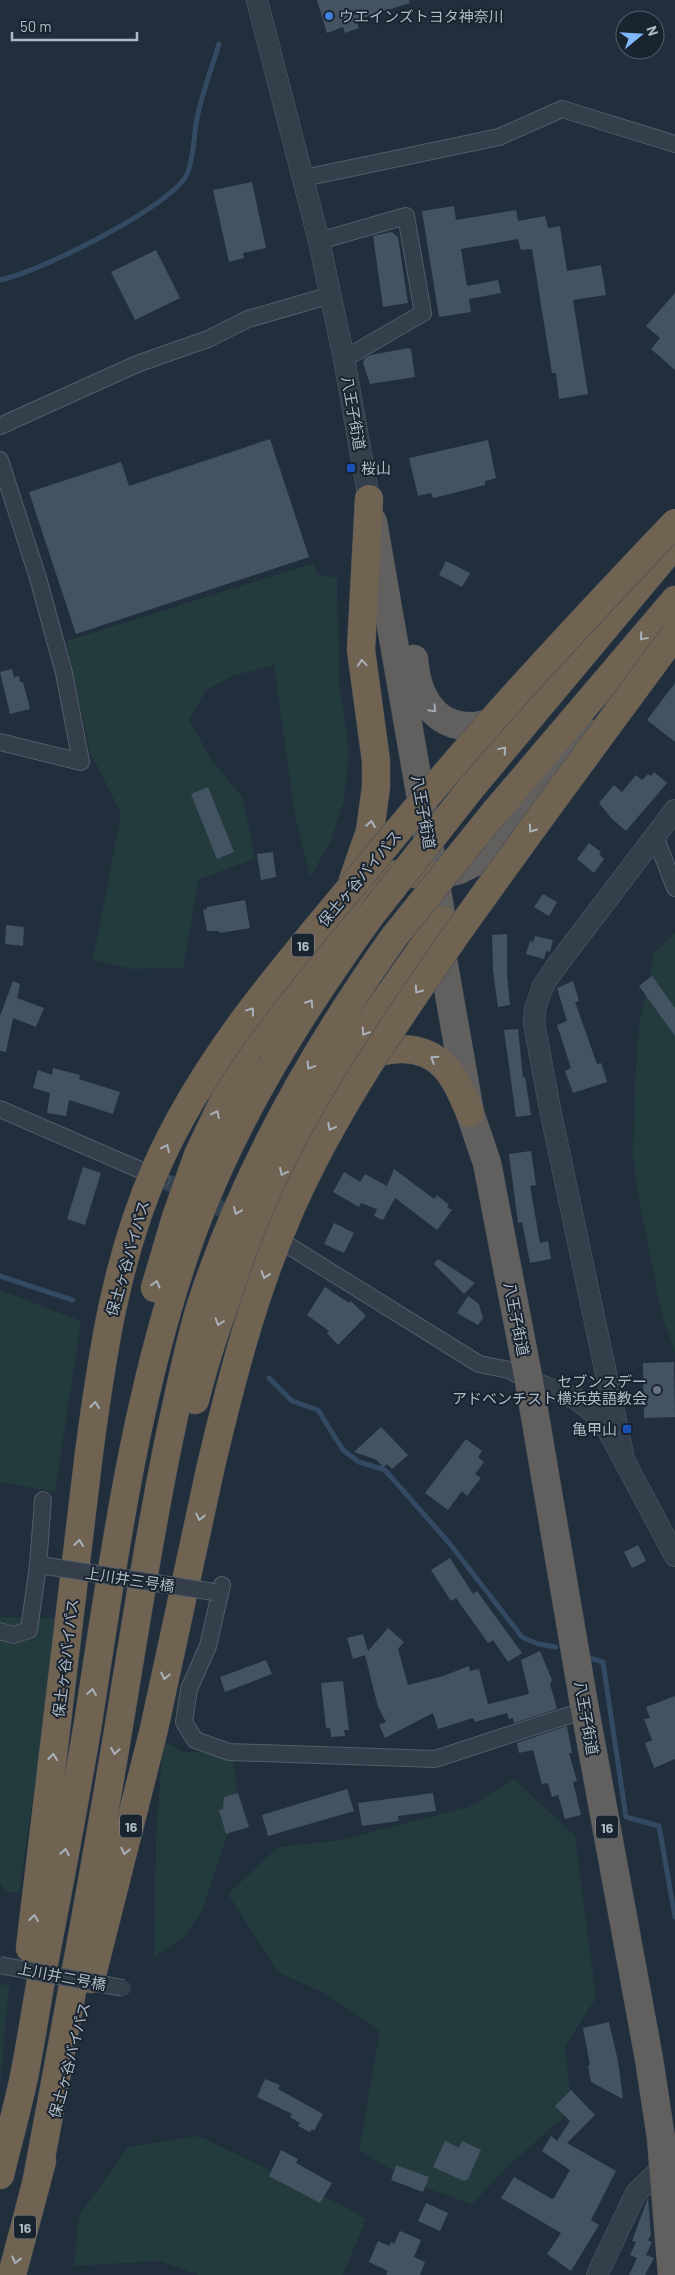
<svg xmlns="http://www.w3.org/2000/svg" width="675" height="2275" font-family="Barlow,'Noto Sans JP',sans-serif">
  <style>
    .green { fill: #233b3c }
    .lines { fill: none; stroke-linecap: round; stroke-linejoin: round }
    .stream { stroke: #344a63; stroke-width: 5 }
    .building { fill: #445362 }
    .minor-tunnel { stroke: #364350; stroke-width: 16; stroke-dasharray: 16 8; stroke-linecap: butt }
    .minor-casing { stroke: #525d69; stroke-width: 18 }
    .tertiary-casing { stroke: #525d69; stroke-width: 22 }
    .trunk-casing { stroke: #3f4a56; stroke-width: 29 }
    .motorway-casing { stroke: #3f4a56; stroke-width: 29 }
    .minor { stroke: #353f4b; stroke-width: 16 }
    .tertiary { stroke: #353f4b; stroke-width: 21 }
    .trunk { stroke: #62605e; stroke-width: 28 }
    .motorway { stroke: #716351; stroke-width: 28 }
    .minor-bridge-casing { stroke: #525d69; stroke-width: 18; stroke-linecap: butt }
    .motorway-bridge-casing { stroke: #3f4a56; stroke-width: 29; stroke-linecap: butt }
    .minor-bridge { stroke: #353f4b; stroke-width: 16 }
    .motorway-bridge { stroke: #716351; stroke-width: 28 }
    .oneway { stroke: #a9b1bb }
    .oneway2 { stroke: #a0a8b2 }
    .shop-dot { fill: #3f7fe0; stroke: #1a2430; stroke-width: 2 }
    .transit-dot { fill: #1a4fb4; stroke: #1a2430; stroke-width: 2 }
    .worship-dot { fill: #6b7280; stroke: #1a2430; stroke-width: 2 }
    .labels { text-anchor: middle; dominant-baseline: central; stroke-width: 4; stroke-linejoin: round; paint-order: stroke }
    .shield { fill: #1a2430; stroke: #828d9a; stroke-width: 1 }
    .shield-label { font-size: 14px; font-weight: bold; fill: #afbac7 }
    .poi-label { font-size: 15px; fill: #afbac7; stroke: #1a2430; text-anchor: start }
    .street-label { font-size: 15px; fill: #afbac7; stroke: #1a2430 }
  </style>
  <rect width="100%" height="100%" fill="#212e3b"/>
  <!-- green -->
  <g class="green">
    <polygon points="314,563 317,574 337,578 339,682 349,751 344,800 331,841 310,877 295,816 274,665 233,676 206,690 189,720 211,759 243,798 255,859 199,879 183,968 132,969 93,960 121,814 90,752 66,641"/>
    <polygon points="673,934 675,934 675,1353 662,1316 639,1199 633,1156 635,1083 639,1026 654,953"/>
    <polygon points="0,1290 81,1321 55,1492 0,1482"/>
    <polygon points="0,1617 59,1618 19,1893 6,1892 0,1882"/>
    <polygon points="163,1741 183,1752 233,1753 237,1793 232,1820 203,1909 183,1938 154,1957 156,1841"/>
    <polygon points="514,1779 575,1836 596,1998 565,2046 572,2110 508,2166 472,2204 415,2184 359,2150 380,2031 324,1993 278,1972 228,1894 278,1847 340,1840 469,1807"/>
    <polygon points="9,1984 0,2086 0,1985"/>
    <polygon points="199,2136 330,2199 366,2219 343,2275 198,2275 160,2261 74,2266 79,2216 128,2147"/>
  </g>
  <g class="lines">
    <!-- stream -->
    <g class="stream">
      <path d="M0,280C35,274 173,206 187,174C195,156 193,133 198,114C203,91 212,67 219,44"/>
      <polyline points="0,1276 73,1300"/>
      <polyline points="269,1378 292,1401 318,1410 343,1450 359,1462 385,1470 450,1544 522,1637 538,1644 556,1647"/>
      <polyline points="590,1658 603,1662 626,1817 659,1826 675,1917"/>
    </g>
  </g>
  <!-- building -->
  <g class="building">
    <polygon points="317,0 409,0 410,3 356,20 359,28 345,33 343,27 327,33"/>
    <polygon points="252,182 266,248 243,253 244,258 229,262 213,190"/>
    <polygon points="454,206 456,220 516,210 518,221 545,216 548,228 560,226 567,271 601,265 606,295 573,300 588,394 559,399 556,373 552,373 532,249 521,250 518,239 461,249 467,286 498,280 501,293 469,299 471,312 439,317 422,211"/>
    <polygon points="392,232 398,237 408,303 383,307 373,236"/>
    <polygon points="156,250 180,298 135,320 111,272"/>
    <polygon points="675,293 675,370 651,349 660,338 646,326"/>
    <polygon points="408,348 411,349 415,377 370,384 363,363 365,358 371,355"/>
    <polygon points="270,439 309,557 76,634 29,492 121,462 129,486"/>
    <polygon points="488,440 496,478 485,481 485,485 450,494 433,498 431,493 418,496 409,458"/>
    <polygon points="446,561 470,573 462,587 439,575"/>
    <polygon points="12,669 14,677 19,676 20,682 23,682 30,709 10,714 0,672"/>
    <polygon points="675,683 675,742 647,720"/>
    <polygon points="654,772 667,783 626,831 612,819 599,803 614,785 622,792 636,775 642,780 648,774 651,776"/>
    <polygon points="208,787 234,852 217,859 191,794"/>
    <polygon points="589,843 601,852 599,854 604,859 594,873 577,859"/>
    <polygon points="273,852 276,877 261,880 257,854"/>
    <polygon points="543,894 557,902 549,916 534,907"/>
    <polygon points="245,900 250,928 220,933 219,931 207,931 203,910 207,909 207,907"/>
    <polygon points="6,925 24,927 23,946 5,944"/>
    <polygon points="507,934 507,974 510,1005 498,1007 493,971 492,935"/>
    <polygon points="535,936 553,940 550,952 546,951 544,959 526,954 530,941 533,942"/>
    <polygon points="652,976 675,1008 675,1036 639,986"/>
    <polygon points="13,981 20,984 17,998 44,1008 36,1027 13,1018 6,1052 0,1051 0,1016"/>
    <polygon points="573,981 579,1001 575,1002 597,1064 601,1063 607,1082 573,1093 565,1071 571,1068 557,1025 567,1021 557,988"/>
    <polygon points="518,1029 523,1078 525,1077 531,1115 516,1117 504,1030"/>
    <polygon points="53,1068 80,1075 79,1079 120,1092 113,1114 69,1100 66,1116 47,1113 50,1093 33,1088 38,1070 52,1075"/>
    <polygon points="531,1151 536,1185 530,1186 540,1243 548,1241 551,1259 530,1263 522,1222 518,1223 509,1154"/>
    <polygon points="83,1167 101,1173 85,1225 67,1219"/>
    <polygon points="394,1169 434,1199 437,1195 449,1205 447,1207 452,1210 437,1230 395,1198 383,1220 374,1216 377,1209 361,1203 359,1207 333,1192 344,1172 360,1182 365,1174 387,1186"/>
    <polygon points="334,1223 354,1233 344,1253 324,1244"/>
    <polygon points="438,1259 475,1283 464,1294 434,1264"/>
    <polygon points="325,1287 349,1303 351,1301 366,1316 338,1345 327,1333 329,1331 307,1315"/>
    <polygon points="468,1296 479,1304 483,1318 478,1325 457,1313"/>
    <polygon points="674,1362 675,1417 644,1418 643,1363"/>
    <polygon points="381,1427 408,1455 392,1469 387,1464 383,1468 377,1460 354,1452"/>
    <polygon points="466,1439 482,1451 478,1457 484,1462 475,1474 481,1478 467,1496 462,1491 448,1510 425,1493"/>
    <polygon points="638,1545 646,1561 632,1568 624,1552"/>
    <polygon points="450,1558 473,1594 477,1591 522,1653 508,1662 493,1640 488,1643 456,1598 451,1601 431,1570"/>
    <polygon points="388,1628 404,1642 398,1649 408,1685 443,1676 469,1666 470,1671 479,1669 488,1704 529,1694 521,1660 540,1651 552,1680 550,1684 557,1709 514,1723 513,1718 509,1719 507,1713 475,1722 473,1718 438,1729 433,1713 385,1738 379,1725 386,1722 378,1707 365,1655 353,1659 347,1638 363,1634 368,1651"/>
    <polygon points="266,1660 272,1674 225,1692 220,1677"/>
    <polygon points="343,1681 349,1730 344,1730 345,1736 331,1737 330,1728 326,1728 321,1683"/>
    <polygon points="675,1696 675,1759 654,1768 645,1743 652,1740 644,1719 650,1718 646,1707"/>
    <polygon points="567,1726 572,1753 569,1753 577,1781 573,1782 581,1815 565,1819 558,1795 552,1797 548,1783 542,1784 533,1750 519,1753 517,1743"/>
    <polygon points="347,1789 354,1811 268,1836 262,1815"/>
    <polygon points="238,1793 249,1827 226,1834 219,1810 223,1809 224,1797"/>
    <polygon points="433,1793 436,1811 398,1816 399,1821 362,1826 358,1803"/>
    <polygon points="609,2022 618,2061 623,2099 591,2082 588,2065 590,2065 583,2028"/>
    <polygon points="265,2079 280,2085 278,2089 323,2114 314,2131 312,2129 310,2132 298,2126 300,2123 290,2117 292,2114 257,2097"/>
    <polygon points="571,2090 595,2115 567,2143 616,2171 591,2220 599,2225 571,2271 547,2254 561,2233 501,2198 514,2177 552,2199 554,2198 570,2170 542,2151 551,2136 557,2141 570,2121 555,2106"/>
    <polygon points="445,2141 459,2148 462,2141 481,2150 468,2179 464,2181 433,2167"/>
    <polygon points="281,2150 298,2159 296,2163 332,2183 320,2203 269,2176"/>
    <polygon points="396,2165 429,2177 423,2192 391,2180"/>
    <polygon points="648,2198 651,2235 648,2240 652,2242 646,2255 654,2258 645,2275 629,2275 637,2258 630,2255 636,2242 632,2241"/>
    <polygon points="426,2203 448,2213 440,2231 418,2221"/>
    <polygon points="400,2231 421,2240 414,2257 425,2262 420,2275 386,2275 388,2271 369,2262 378,2241 389,2246 391,2242 394,2244"/>
  </g>
  <g class="lines">
    <!-- minor-tunnel -->
    <polyline class="minor-tunnel" points="165,1181 241,1219"/>
    <defs>
      <g id="minor">
        <polyline points="304,178 499,137 562,109 675,144"/>
        <polyline points="319,241 406,216 423,313 344,359"/>
        <polyline points="0,426 137,364 208,339 248,319 331,295"/>
        <polyline points="0,460 38,578 64,673 81,762 0,742"/>
        <polyline points="655,836 675,888"/>
        <polyline points="0,1109 161,1179"/>
        <polyline points="273,1236 479,1364 509,1370 529,1381"/>
        <polyline points="38,1565 43,1500"/>
        <polyline points="222,1585 208,1646 189,1689 184,1722 195,1740 229,1752 435,1759 585,1710"/>
        <polyline points="0,1631 13,1635 29,1630 38,1565 46,1566"/>
      </g>
      <g id="tertiary">
        <polyline points="257,0 319,241 344,359 369,499"/>
        <polyline points="529,1381 575,1398 602,1419 675,1556"/>
        <polyline points="623,1454 551,1114 534,1023 535,1009 543,986 555,968 675,810"/>
        <polyline points="597,2275 636,2193 664,2166"/>
      </g>
      <g id="trunk">
        <polyline points="373,522 442,920 439,937 470,1113 487,1163 529,1381 585,1710 649,2059 661,2138 672,2275"/>
        <path d="M414,659C415,668 416,678 419,686C433,727 469,736 504,716"/>
        <polyline points="435,876 459,870 483,858 588,733"/>
      </g>
      <g id="motorway">
        <polyline points="471,788 675,544"/>
        <polyline points="494,813 675,600"/>
        <polyline points="352,883 370,831 376,787 376,761 361,650 369,499"/>
        <path d="M359,1061C385,1046 420,1043 443,1065C456,1078 463,1097 470,1113"/>
        <path d="M155,1288L176,1217L198,1155L247,1052L317,949L368,885C390,870 409,873 435,876"/>
        <path d="M195,1400C219,1304 261,1210 308,1123C346,1052 396,986 442,920"/>
        <polyline points="30,1948 89,1453"/>
        <polyline points="91,1979 154,1729 210,1470"/>
        <path d="M0,2175C8,2142 17,2110 24,2077C32,2036 38,1994 46,1953C61,1876 75,1800 88,1723C114,1556 136,1387 194,1228C236,1115 301,1012 371,915"/>
        <path d="M37,2179C67,2020 97,1861 123,1701C138,1610 152,1519 171,1430C180,1389 188,1348 200,1308C243,1174 313,1051 394,937"/>
        <polyline points="12,2275 42,2161"/>
      </g>
    </defs>
    <!-- minor casing -->
    <use href="#minor" class="minor-casing"/>
    <!-- tertiary casing -->
    <use href="#tertiary" class="tertiary-casing"/>
    <!-- trunk casing -->
    <use href="#trunk" class="trunk-casing"/>
    <!-- motorway casing -->
    <use href="#motorway" class="motorway-casing"/>
    <!-- minor -->
    <use href="#minor" class="minor"/>
    <!-- tertiary -->
    <use href="#tertiary" class="tertiary"/>
    <!-- trunk -->
    <use href="#trunk" class="trunk"/>
    <!-- motorway -->
    <use href="#motorway" class="motorway"/>
    <defs>
      <g id="minor-bridge">
        <polyline points="46,1566 214,1592"/>
        <polyline points="0,1965 123,1988"/>
      </g>
      <g id="motorway-bridge">
        <polyline points="371,915 471,788"/>
        <polyline points="394,937 494,813"/>
        <path d="M89,1453C102,1355 116,1259 156,1168C205,1057 286,965 363,873C400,828 437,783 476,739C540,665 608,594 675,523"/>
        <path d="M210,1470C231,1381 253,1294 290,1210C333,1112 394,1024 455,936C527,834 601,735 675,634"/>
      </g>
    </defs>
    <!-- minor-bridge casing -->
    <use href="#minor-bridge" class="minor-bridge-casing"/>
    <!-- motorway-bridge casing -->
    <use href="#motorway-bridge" class="motorway-bridge-casing"/>
    <!-- minor-bridge -->
    <use href="#minor-bridge" class="minor-bridge"/>
    <!-- motorway-bridge -->
    <use href="#motorway-bridge" class="motorway-bridge"/>
  </g>
  <!-- one-way arrows -->
  <defs><path id="oneway-chevron" d="M-2-3.5L2.5 0L-2 3.5" fill="none" stroke-width="1.6" stroke-linecap="round" stroke-linejoin="round" transform="scale(1.25)"/></defs>
  <g class="oneway">
    <use href="#oneway-chevron" transform="translate(643 637) rotate(130)"/>
    <use href="#oneway-chevron" transform="translate(362 663) rotate(-94)"/>
    <use href="#oneway-chevron" transform="translate(503 750) rotate(-50)"/>
    <use href="#oneway-chevron" transform="translate(371 824) rotate(-80)"/>
    <use href="#oneway-chevron" transform="translate(532 829) rotate(126)"/>
    <use href="#oneway-chevron" transform="translate(418 990) rotate(125)"/>
    <use href="#oneway-chevron" transform="translate(310 1003) rotate(-57)"/>
    <use href="#oneway-chevron" transform="translate(251 1011) rotate(-53)"/>
    <use href="#oneway-chevron" transform="translate(365 1032) rotate(123)"/>
    <use href="#oneway-chevron" transform="translate(434 1059) rotate(-147)"/>
    <use href="#oneway-chevron" transform="translate(310 1066) rotate(121)"/>
    <use href="#oneway-chevron" transform="translate(216 1114) rotate(-64)"/>
    <use href="#oneway-chevron" transform="translate(331 1127) rotate(118)"/>
    <use href="#oneway-chevron" transform="translate(166 1148) rotate(-65)"/>
    <use href="#oneway-chevron" transform="translate(283 1172) rotate(115)"/>
    <use href="#oneway-chevron" transform="translate(237 1211) rotate(113)"/>
    <use href="#oneway-chevron" transform="translate(265 1275) rotate(109)"/>
    <use href="#oneway-chevron" transform="translate(156 1284) rotate(-75)"/>
    <use href="#oneway-chevron" transform="translate(219 1322) rotate(108)"/>
    <use href="#oneway-chevron" transform="translate(95 1405) rotate(-83)"/>
    <use href="#oneway-chevron" transform="translate(200 1517) rotate(102)"/>
    <use href="#oneway-chevron" transform="translate(79 1543) rotate(-83)"/>
    <use href="#oneway-chevron" transform="translate(165 1676) rotate(102)"/>
    <use href="#oneway-chevron" transform="translate(92 1692) rotate(-81)"/>
    <use href="#oneway-chevron" transform="translate(115 1751) rotate(100)"/>
    <use href="#oneway-chevron" transform="translate(53 1757) rotate(-83)"/>
    <use href="#oneway-chevron" transform="translate(125 1851) rotate(103)"/>
    <use href="#oneway-chevron" transform="translate(65 1852) rotate(-80)"/>
    <use href="#oneway-chevron" transform="translate(34 1918) rotate(-83)"/>
    <use href="#oneway-chevron" transform="translate(16 2260) rotate(104)"/>
  </g>
  <use class="oneway2" href="#oneway-chevron" transform="translate(433 709) rotate(47)"/>
  <!-- markers -->
  <circle class="shop-dot" cx="329" cy="16" r="5"/>
  <g class="transit-dot">
    <rect x="346" y="463" width="10" height="10" rx="2.5"/>
    <rect x="622" y="1424" width="10" height="10" rx="2.5"/>
  </g>
  <circle class="worship-dot" cx="657" cy="1390" r="5"/>
  <g class="labels">
    <!-- shield labels -->
    <g class="shield">
      <rect x="292" y="933.5" width="22" height="23" rx="4"/>
      <rect x="120" y="1814.5" width="22" height="23" rx="4"/>
      <rect x="596" y="1815.5" width="22" height="23" rx="4"/>
      <rect x="14" y="2215.5" width="22" height="23" rx="4"/>
    </g>
    <g class="shield-label">
      <text x="303" y="945">16</text>
      <text x="131" y="1826">16</text>
      <text x="607" y="1827">16</text>
      <text x="25" y="2227">16</text>
    </g>
    <!-- poi labels -->
    <g class="poi-label">
      <text x="339" y="16">ウエインズトヨタ神奈川</text>
      <text x="361" y="468">桜山</text>
      <text x="647" y="1381" text-anchor="end">セブンスデー<tspan x="647" dy="17">アドベンチスト横浜英語教会</tspan></text>
      <text x="617" y="1429" text-anchor="end">亀甲山</text>
    </g>
    <!-- street labels -->
    <g class="street-label">
      <text transform="translate(354 413) rotate(80)">八王子街道</text>
      <text transform="translate(424 812) rotate(80)">八王子街道</text>
      <text transform="translate(359 878) rotate(-50)">保土ヶ谷バイパス</text>
      <text transform="translate(127 1258) rotate(-74)">保土ヶ谷バイパス</text>
      <text transform="translate(517 1319) rotate(79)">八王子街道</text>
      <text transform="translate(130 1579) rotate(9)">上川井三号橋</text>
      <text transform="translate(65 1658) rotate(-83)">保土ヶ谷バイパス</text>
      <text transform="translate(587 1718) rotate(80)">八王子街道</text>
      <text transform="translate(62 1976) rotate(11)">上川井二号橋</text>
      <text transform="translate(69 2060) rotate(-75)">保土ヶ谷バイパス</text>
    </g>
  </g>
  <!-- north arrow -->
  <g transform="translate(640 35) rotate(72)"><circle r="24" fill="#1a2430" stroke="#56606c"/>
  <path d="M0-4L9 19L0 12L-9 19Z" fill="#80b8fc"/>
  <text y="-8" font-size="14" font-weight="bold" text-anchor="middle" fill="#afbac7">N</text>
  </g>
  <!-- scale -->
  <path d="M12 32v8h125v-8" fill="none" stroke="#afbac7" stroke-width="2.5"/>
  <text x="20" y="32" font-size="15" fill="#afbac7" stroke="#1a2430" stroke-width="4" paint-order="stroke">50 m</text>
</svg>
